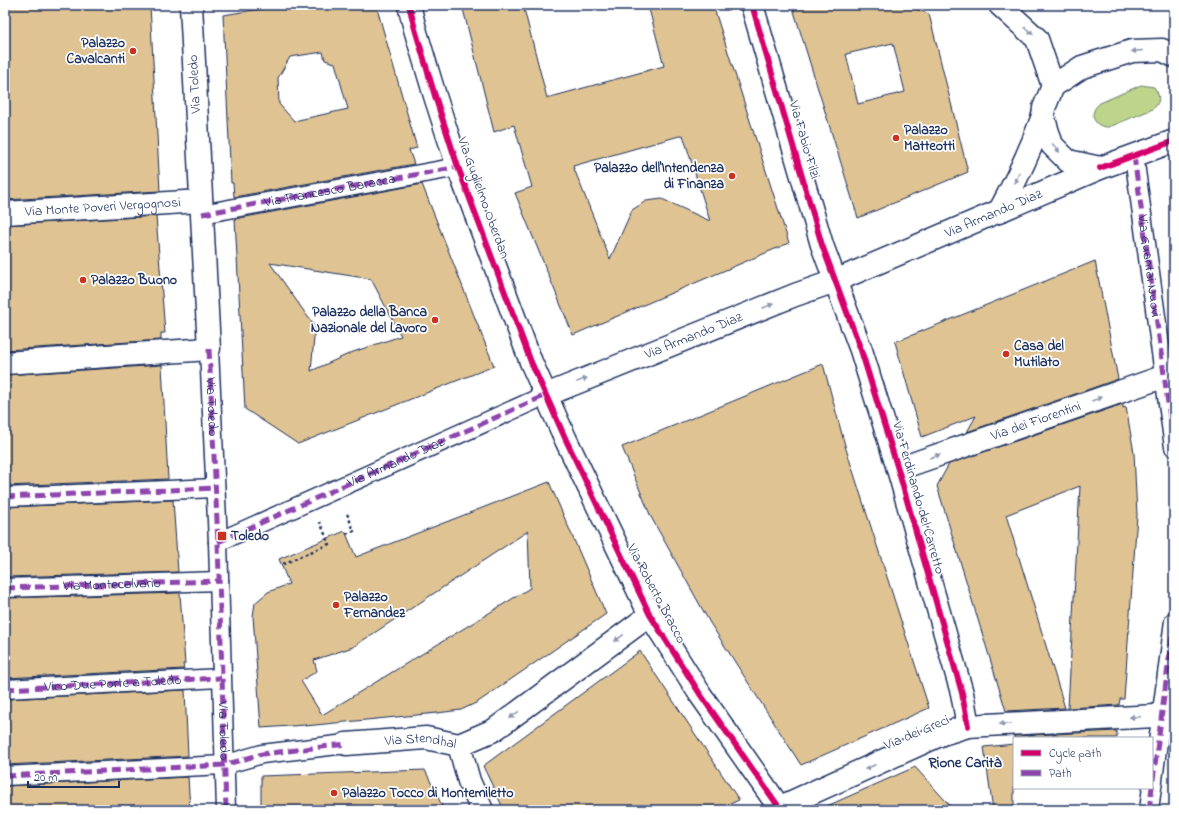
<svg xmlns="http://www.w3.org/2000/svg" width="1179" height="815" font-family="'Indie Flower',sans-serif">
  <style>
    .green { fill: #bdd48a; stroke: #6c8274 }
    .building { fill: #dfc393; stroke: #1b2f5e; fill-rule: evenodd }
    .lines { fill: none; stroke-linecap: round; stroke-linejoin: round }
    .pedestrian-casing { stroke: #1b2f5e; stroke-width: 21 }
    .minor-casing { stroke: #1b2f5e; stroke-width: 25 }
    .secondary-casing { stroke: #1b2f5e; stroke-width: 25 }
    .path { stroke: #1b2f5e; stroke-width: 2.5; stroke-dasharray: 3 3; stroke-linecap: butt }
    .pedestrian { stroke: #fff; stroke-width: 18 }
    .minor { stroke: #fff; stroke-width: 22 }
    .secondary { stroke: #fff; stroke-width: 22 }
    .quiet { stroke: #8e44ad; stroke-width: 5; stroke-dasharray: 10 5; stroke-linecap: butt }
    .cycleway-casing { stroke: #fff; stroke-width: 8 }
    .cycleway { stroke: #d6006c; stroke-width: 6 }
    .oneway { fill: #8d97ae }
    .poi-dot { fill: #c8321e; stroke: #fff; stroke-width: 1.5 }
    .labels { text-anchor: middle; dominant-baseline: central; stroke-width: 3.5; stroke-linejoin: round; paint-order: stroke }
    .poi-label { font-size: 14px; font-weight: bold; fill: #1b2f5e; stroke: #fff; text-anchor: start }
    .street-label { font-size: 14px; fill: #1b2f5e; stroke: #fff }
    .neighbourhood-label { font-size: 15px; font-weight: bold; fill: #1b2f5e; stroke: #fff }
  </style>
  <rect width="100%" height="100%" fill="#fff"/>
  <filter id="ink" filterUnits="userSpaceOnUse"><feTurbulence type="fractalNoise" baseFrequency=".025" numOctaves="2"/><feDisplacementMap in="SourceGraphic" scale="8" xChannelSelector="R" yChannelSelector="G"/><feConvolveMatrix kernelMatrix="1 2 1 2 8 2 1 2 1" color-interpolation-filters="sRGB"/></filter>
  <g filter="url(#ink)">
    <!-- green -->
    <path class="green" d="M1141,85L1154,87C1160,95 1161,102 1153,109L1109,127C1094,128 1087,113 1100,103Z"/>
    <!-- building -->
    <g class="building">
      <polygon points="5,5 150,5 160,191 5,200"/>
      <path d="M286,5H376L417,148L409,150L414,164L234,197L233,183H231L223,15ZM323,52L325,60L335,63L348,109L294,121L279,104L278,78L290,57Z"/>
      <path d="M462,5H523L547,98L664,66L648,5H713L789,243L573,335L515,193L532,187L514,125L494,132ZM683,135L710,221L662,199L646,201L632,210L610,259L573,166Z"/>
      <path d="M792,5H905L929,14L968,172L858,218ZM893,43L905,92L858,104L846,54Z"/>
      <path d="M422,184L494,366L298,444L245,409L235,219ZM270,263L371,279L401,336L353,352L311,371L315,327Z"/>
      <polygon points="156,216 165,333 161,333 161,340 5,350 5,225"/>
      <polygon points="1095,261 1118,379 967,432 976,416 922,437 895,342"/>
      <polygon points="823,364 846,449 929,708 801,765 710,623 651,517 622,447"/>
      <polygon points="162,365 168,479 5,486 5,375"/>
      <polygon points="1123,404 1123,408 1126,407 1134,453 1137,515 1124,699 1120,699 1119,705 1068,708 1080,486 1006,515 1065,708 1006,711 937,486 949,464"/>
      <path d="M549,482L606,614L478,702L461,710L437,713L305,726L306,725L261,728L253,616L255,603L268,592L289,584L279,559L345,531L356,557ZM528,531L530,588L322,715L301,681L317,671L314,660L353,647Z"/>
      <polygon points="173,500 178,572 5,577 5,507"/>
      <polygon points="180,593 185,664 183,664 184,669 5,678 5,598"/>
      <polygon points="640,651 739,800 717,810 504,810 483,766"/>
      <polygon points="185,690 188,756 5,765 5,699"/>
      <polygon points="1117,731 1117,738 1014,738 1014,736"/>
      <polygon points="1014,744 1014,810 993,810 984,747"/>
      <polygon points="915,767 954,810 818,810"/>
      <polygon points="425,770 444,810 261,810 261,776"/>
      <polygon points="188,777 190,810 138,810 137,808 87,810 5,810 5,786"/>
    </g>
    <g class="lines">
      <defs>
        <g id="pedestrian">
          <path id="s1" d="M1134,156L1174,447"/>
          <path id="s2" d="M202,214L458,167"/>
          <path id="s3" d="M209,349L218,542L226,810"/>
          <polyline points="5,497 215,488"/>
          <polyline points="218,542 546,395"/>
          <path id="s4" d="M5,588L219,581"/>
          <path id="s5" d="M5,689L221,678"/>
          <polyline points="5,776 224,765 262,754 346,744"/>
          <polyline points="1149,810 1174,621"/>
        </g>
        <g id="minor">
          <polyline points="409,5 415,29 435,96 458,167 531,362 566,440 650,615 700,694 781,810"/>
          <polyline points="752,5 822,245 861,350 898,469 962,693 968,726"/>
          <path d="M999,212C1016,181 1031,149 1043,116"/>
          <path id="s6" d="M5,213L201,201"/>
          <polyline points="5,363 209,349 191,5"/>
          <path id="s7" d="M546,395L795,295L835,281L1100,168"/>
          <path id="s8" d="M898,469L1174,373"/>
          <path id="s9" d="M346,744L426,738L459,745L494,730L650,615"/>
          <polyline points="459,745 469,781 482,810"/>
          <polyline points="774,810 942,734 968,726 1174,715"/>
        </g>
        <g id="secondary">
          <polyline points="1000,5 1037,39 1053,86"/>
          <polyline points="1174,56 1162,50 1132,51 1082,67 1053,86 1044,108 1043,116 1052,145 1068,161 1100,168 1174,141"/>
        </g>
      </defs>
      <!-- pedestrian casing -->
      <use href="#pedestrian" class="pedestrian-casing"/>
      <!-- minor casing -->
      <use href="#minor" class="minor-casing"/>
      <!-- secondary casing -->
      <use href="#secondary" class="secondary-casing"/>
      <!-- path -->
      <g class="path">
        <polyline points="346,534 354,531 346,511"/>
        <polyline points="283,564 329,544 320,522"/>
      </g>
      <!-- pedestrian -->
      <use href="#pedestrian" class="pedestrian"/>
      <!-- minor -->
      <use href="#minor" class="minor"/>
      <!-- secondary -->
      <use href="#secondary" class="secondary"/>
      <!-- quiet -->
      <g class="quiet">
        <polyline points="1134,156 1174,447"/>
        <polyline points="202,214 458,167"/>
        <polyline points="209,349 218,542 226,810"/>
        <polyline points="5,497 215,488"/>
        <path id="s10" d="M218,542L546,395"/>
        <polyline points="5,588 219,581"/>
        <polyline points="5,689 221,678"/>
        <polyline points="5,776 224,765 262,754 346,744"/>
        <polyline points="1149,810 1174,621"/>
      </g>
      <defs>
        <g id="cycleway">
          <polyline points="409,5 415,29 435,96 458,167 531,362 566,440 650,615 700,694 781,810"/>
          <polyline points="752,5 822,245 861,350 898,469 962,693 968,726"/>
          <polyline points="1100,168 1174,141"/>
        </g>
      </defs>
      <!-- cycleway casing -->
      <use href="#cycleway" class="cycleway-casing"/>
      <!-- cycleway -->
      <use href="#cycleway" class="cycleway"/>
    </g>
    <!-- one-way arrows -->
    <defs><path id="oneway-solid" d="M-6-.8H1V-3.2L6.5 0L1 3.2V.8H-6Z"/></defs>
    <g class="oneway">
      <use href="#oneway-solid" transform="translate(1029 31) rotate(42)"/>
      <use href="#oneway-solid" transform="translate(1137 51) rotate(176)"/>
      <use href="#oneway-solid" transform="translate(1056 148) rotate(50)"/>
      <use href="#oneway-solid" transform="translate(1017 178) rotate(115)"/>
      <use href="#oneway-solid" transform="translate(768 306) rotate(-22)"/>
      <use href="#oneway-solid" transform="translate(582 380) rotate(-22)"/>
      <use href="#oneway-solid" transform="translate(1097 399) rotate(-19)"/>
      <use href="#oneway-solid" transform="translate(935 456) rotate(-19)"/>
      <use href="#oneway-solid" transform="translate(619 638) rotate(143)"/>
      <use href="#oneway-solid" transform="translate(514 715) rotate(143)"/>
      <use href="#oneway-solid" transform="translate(1135 717) rotate(178)"/>
      <use href="#oneway-solid" transform="translate(1005 724) rotate(177)"/>
      <use href="#oneway-solid" transform="translate(870 767) rotate(156)"/>
    </g>
  </g>
  <!-- markers -->
  <g class="poi-dot">
    <circle cx="133" cy="51" r="4"/>
    <circle cx="896" cy="138" r="4"/>
    <circle cx="732" cy="176" r="4"/>
    <circle cx="83" cy="280" r="4"/>
    <circle cx="435" cy="320" r="4"/>
    <circle cx="1006" cy="354" r="4"/>
    <rect x="217" y="531" width="10" height="10" rx="2"/>
    <circle cx="336" cy="605" r="4"/>
    <circle cx="334" cy="793" r="4"/>
  </g>
  <g class="labels">
    <!-- poi labels -->
    <g class="poi-label">
      <text x="125" y="43" text-anchor="end">Palazzo<tspan x="125" dy="16">Cavalcanti</tspan></text>
      <text x="904" y="130">Palazzo<tspan x="904" dy="16">Matteotti</tspan></text>
      <text x="724" y="168" text-anchor="end">Palazzo dell'Intendenza<tspan x="724" dy="16">di Finanza</tspan></text>
      <text x="91" y="280">Palazzo Buono</text>
      <text x="427" y="312" text-anchor="end">Palazzo della Banca<tspan x="427" dy="16">Nazionale del Lavoro</tspan></text>
      <text x="1014" y="346">Casa del<tspan x="1014" dy="16">Mutilato</tspan></text>
      <text x="231" y="536">Toledo</text>
      <text x="344" y="597">Palazzo<tspan x="344" dy="16">Fernandez</tspan></text>
      <text x="342" y="793">Palazzo Tocco di Montemiletto</text>
    </g>
    <!-- street labels -->
    <g class="street-label">
      <text transform="translate(195 84) rotate(-93)">Via Toledo</text>
      <text transform="translate(804 140) rotate(74)">Via Fabio Filzi</text>
      <text stroke="none"><textPath href="#s2" startOffset="130">Via Francesco Baracca</textPath></text>
      <text transform="translate(483 198) rotate(70)">Via Guglielmo Oberdan</text>
      <text stroke="none"><textPath href="#s6" startOffset="98">Via Monte Poveri Vergognosi</textPath></text>
      <text stroke="none"><textPath href="#s7" startOffset="483">Via Armando Diaz</textPath></text>
      <text stroke="none"><textPath href="#s1" startOffset="111">Via Guantai Nuovi</textPath></text>
      <text stroke="none"><textPath href="#s7" startOffset="159">Via Armando Diaz</textPath></text>
      <text stroke="none"><textPath href="#s3" startOffset="58">Via Toledo</textPath></text>
      <text stroke="none"><textPath href="#s8" startOffset="146">Via dei Fiorentini</textPath></text>
      <text stroke="none"><textPath href="#s10" startOffset="195">Via Armando Diaz</textPath></text>
      <text transform="translate(918 498) rotate(74)">Via Ferdinando del Carretto</text>
      <text stroke="none"><textPath href="#s4" startOffset="107">Via Montecalvario</textPath></text>
      <text transform="translate(656 594) rotate(62)">Via Roberto Bracco</text>
      <text stroke="none"><textPath href="#s5" startOffset="108">Vico Due Porte a Toledo</textPath></text>
      <text stroke="none"><textPath href="#s3" startOffset="382">Via Toledo</textPath></text>
      <text transform="translate(917 733) rotate(-23)">Via dei Greci</text>
      <text stroke="none"><textPath href="#s9" startOffset="75">Via Stendhal</textPath></text>
    </g>
    <!-- neighbourhood labels -->
    <g class="neighbourhood-label">
      <text x="965" y="763">Rione Carità</text>
    </g>
  </g>
  <!-- margin -->
  <rect width="1179" height="815" fill="none" stroke="#fff" stroke-width="20"/>
  <rect x="10" y="10" width="1159" height="795" fill="none" stroke="#1b2f5e" stroke-width="1.5" filter="url(#ink)"/>
  <!-- legend -->
  <rect x="1013" y="737" width="140" height="52" fill="#ffffff" stroke="#a4acbf"/>
  <rect x="1021" y="750" width="20" height="6" fill="#d6006c" stroke="#a4acbf"/>
  <text x="1049" y="757" font-size="12" fill="#1b2f5e">Cycle path</text>
  <rect x="1021" y="770" width="20" height="6" fill="#8e44ad" stroke="#a4acbf"/>
  <text x="1049" y="777" font-size="12" fill="#1b2f5e">Path</text>
  <!-- scale -->
  <path d="M28 781v6h91v-6" fill="none" stroke="#1b2f5e" stroke-width="2"/>
  <text x="34" y="781" font-size="12" fill="#1b2f5e" stroke="#ffffff" stroke-width="3" paint-order="stroke">20 m</text>
</svg>
